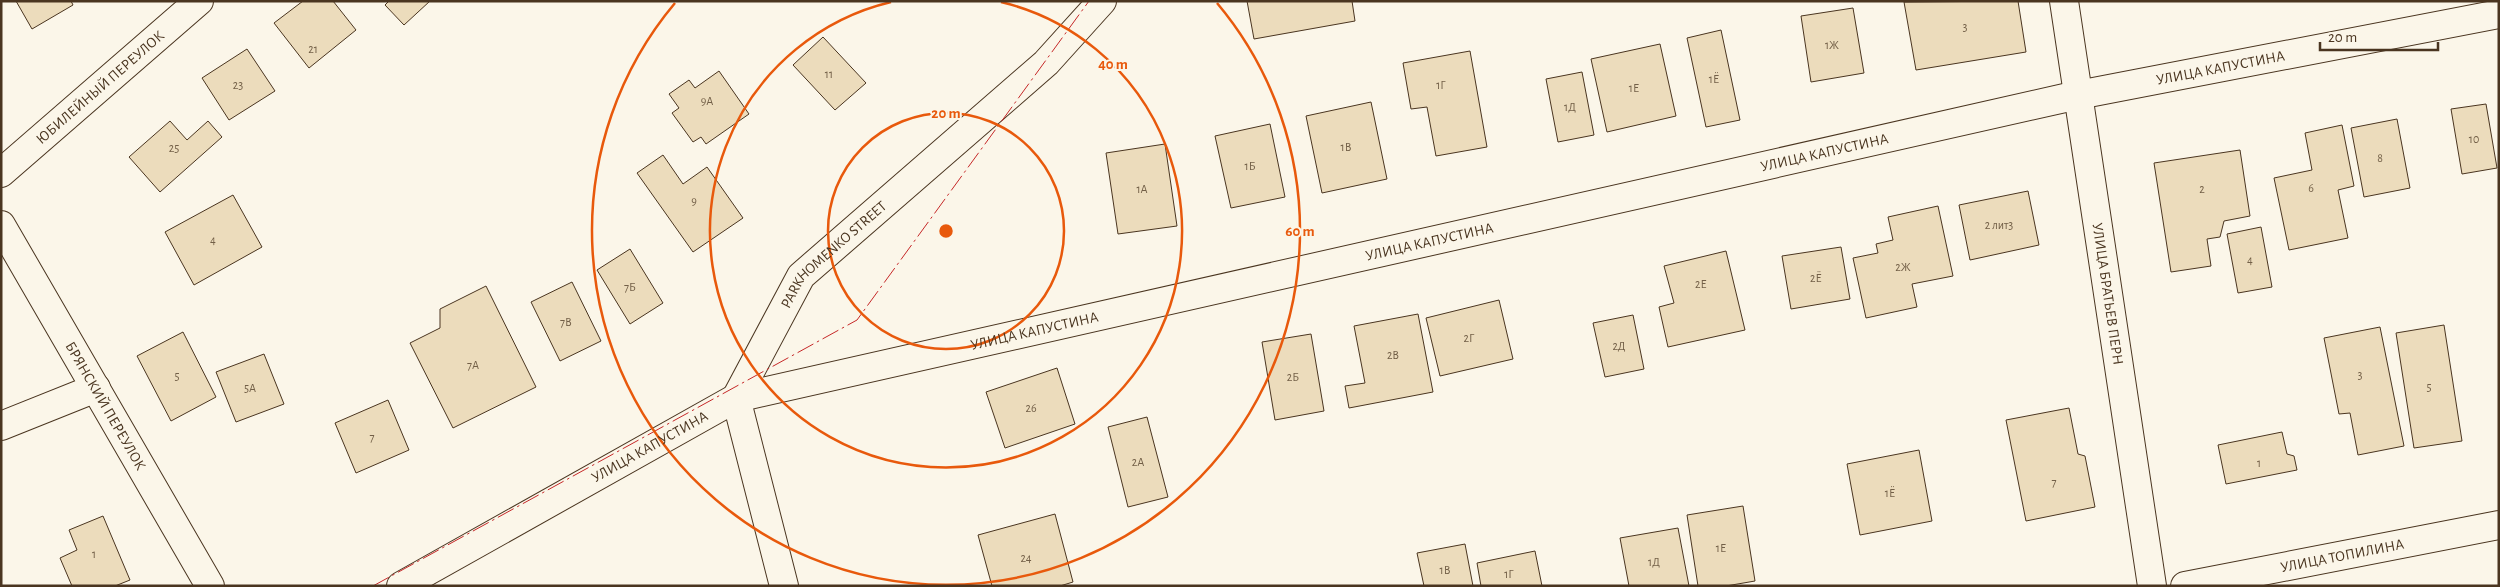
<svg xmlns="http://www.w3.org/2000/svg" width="2500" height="587" font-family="'Alegreya Sans',sans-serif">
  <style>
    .building { fill: #ecdcbc; stroke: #4a3520 }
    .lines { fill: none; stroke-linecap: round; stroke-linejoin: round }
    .minor-casing { stroke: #4a3520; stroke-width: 30 }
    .secondary-casing { stroke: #4a3520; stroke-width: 30 }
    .minor { stroke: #fbf6e9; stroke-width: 28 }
    .secondary { stroke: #fbf6e9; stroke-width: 28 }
    .power { stroke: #c62828; stroke-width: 1; stroke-dasharray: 18 4 2.5 4; stroke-linecap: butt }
    .ring { fill: none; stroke: #e8590c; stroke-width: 2.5 }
    .labels { text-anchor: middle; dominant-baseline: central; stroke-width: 4; stroke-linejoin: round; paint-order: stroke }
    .number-label { font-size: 12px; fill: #725f47 }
    .street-label { font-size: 15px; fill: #4a3520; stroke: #fbf6e9 }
    .centre { fill: #e8590c; stroke: #fbf6e9; stroke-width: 2.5 }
    .ring-label { font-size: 15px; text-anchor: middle; font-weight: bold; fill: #e8590c; stroke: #fbf6e9; stroke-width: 4; stroke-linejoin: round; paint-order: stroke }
  </style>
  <rect width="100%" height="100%" fill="#fbf6e9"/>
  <!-- building -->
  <g class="building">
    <polygon points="16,1 71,1 73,5 32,29"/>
    <polygon points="303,1 333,1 356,30 309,68 274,23"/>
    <polygon points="389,1 430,1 404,25 385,5"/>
    <polygon points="1247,1 1352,1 1355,21 1254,39"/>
    <polygon points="2018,1 2026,52 1916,70 1904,2"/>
    <polygon points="1853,8 1864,73 1811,82 1801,16"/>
    <polygon points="1721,30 1740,120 1706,127 1687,38"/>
    <polygon points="823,37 866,83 835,110 793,65"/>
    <polygon points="1660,44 1676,116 1607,132 1591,59"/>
    <polygon points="247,49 275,91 229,120 202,78"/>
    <polygon points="1470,51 1487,147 1436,156 1427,107 1411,109 1403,63"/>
    <polygon points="719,71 749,114 706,144 701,137 693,142 672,113 679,108 669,94 689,80 695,88"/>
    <polygon points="1582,72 1594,135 1558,142 1546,79"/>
    <polygon points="1371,102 1387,179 1322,193 1306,116"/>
    <polygon points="2486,104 2497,168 2462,174 2451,109"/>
    <polygon points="2397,119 2410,188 2364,197 2351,128"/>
    <polygon points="170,121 187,140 208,121 222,137 160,192 129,157"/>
    <polygon points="1270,124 1285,197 1231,208 1215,136"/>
    <polygon points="2342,125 2354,186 2338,190 2348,238 2289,250 2274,178 2312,170 2305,133"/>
    <polygon points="1165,144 1177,226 1118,234 1106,153"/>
    <polygon points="2240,150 2250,216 2224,221 2220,237 2207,239 2211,266 2171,272 2154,163"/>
    <polygon points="663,155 683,184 707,167 743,218 693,252 637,173"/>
    <polygon points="2028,191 2039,245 1970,260 1959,205"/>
    <polygon points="233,195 262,247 194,285 165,232"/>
    <polygon points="1938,206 1953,276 1912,284 1917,307 1866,318 1853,258 1878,253 1876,244 1893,240 1888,217"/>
    <polygon points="2261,227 2272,287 2238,293 2227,234"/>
    <polygon points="1841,247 1850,299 1791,309 1782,256"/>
    <polygon points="630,249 663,303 630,324 597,270"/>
    <polygon points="1726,251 1745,330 1668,347 1659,307 1674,303 1664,266"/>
    <polygon points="572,282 601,341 560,361 531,302"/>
    <polygon points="486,286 536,387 453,428 410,343 440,328 440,309"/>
    <polygon points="1499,300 1513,359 1440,376 1426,318"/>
    <polygon points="1418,314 1433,392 1349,408 1345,386 1365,383 1354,326"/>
    <polygon points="1633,315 1644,369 1605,377 1593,323"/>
    <polygon points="2444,325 2462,441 2414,448 2396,333"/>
    <polygon points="2380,327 2404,446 2358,455 2350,413 2339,414 2324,338"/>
    <polygon points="183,332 216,397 171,421 137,356"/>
    <polygon points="1311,334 1324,411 1275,420 1262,342"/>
    <polygon points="264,354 284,404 236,422 216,372"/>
    <polygon points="1057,368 1075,424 1005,448 986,392"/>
    <polygon points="388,400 409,450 356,473 335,423"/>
    <polygon points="2069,408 2078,454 2085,456 2095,507 2026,521 2006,420"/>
    <polygon points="1147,417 1168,497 1128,507 1108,427"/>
    <polygon points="2282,432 2287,454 2294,456 2297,470 2226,484 2218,445"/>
    <polygon points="1919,450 1932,521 1860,535 1847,464"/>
    <polygon points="1743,506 1755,581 1726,586 1698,586 1687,515"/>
    <polygon points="1055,514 1073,582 1060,586 992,586 978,535"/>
    <polygon points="103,516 130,580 115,586 72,586 60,558 77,550 69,530"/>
    <polygon points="1678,528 1689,586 1629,586 1620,538"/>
    <polygon points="1465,544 1473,586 1424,586 1417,553"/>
    <polygon points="1535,551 1542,586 1481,586 1477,563"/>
  </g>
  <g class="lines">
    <defs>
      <g id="minor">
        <path id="s1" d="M2064,1L2152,586"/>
        <path id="s2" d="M1,173L199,1"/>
        <polyline points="1,426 96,388"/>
        <path id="s3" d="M401,586L736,398L2078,95L2499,14"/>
        <path id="s4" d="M784,586L736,398L801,276L1046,63L1102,1"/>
        <path id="s5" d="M2185,586L2499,525"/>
      </g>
      <g id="secondary">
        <path id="s6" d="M1,225L210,586"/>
      </g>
    </defs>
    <!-- minor casing -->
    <use href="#minor" class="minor-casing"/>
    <!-- secondary casing -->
    <use href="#secondary" class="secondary-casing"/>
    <!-- minor -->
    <use href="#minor" class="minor"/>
    <!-- secondary -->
    <use href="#secondary" class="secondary"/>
    <!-- power -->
    <polyline class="power" points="373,586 857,320 1089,1"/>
  </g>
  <!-- distance rings -->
  <g class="ring">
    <circle cx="946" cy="231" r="118"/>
    <path d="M1001 2A236 236 0 1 1 891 2"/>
    <path d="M1217 3A354 354 0 1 1 675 3"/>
  </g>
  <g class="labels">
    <!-- number labels -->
    <g class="number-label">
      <text x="1965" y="27">3</text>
      <text x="1832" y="45">1Ж</text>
      <text x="313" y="49">21</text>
      <text x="829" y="74">11</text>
      <text x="1714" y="79">1Ё</text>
      <text x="238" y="85">23</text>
      <text x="1441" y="85">1Г</text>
      <text x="1634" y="88">1Е</text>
      <text x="707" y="101">9А</text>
      <text x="1570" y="107">1Д</text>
      <text x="2474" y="139">10</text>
      <text x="1346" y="147">1В</text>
      <text x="174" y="148">25</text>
      <text x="2380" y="158">8</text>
      <text x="1250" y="166">1Б</text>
      <text x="2311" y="188">6</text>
      <text x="1142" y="189">1А</text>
      <text x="2202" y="189">2</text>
      <text x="694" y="201">9</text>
      <text x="1999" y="225">2 лит3</text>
      <text x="213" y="240">4</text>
      <text x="2250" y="260">4</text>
      <text x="1903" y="267">2Ж</text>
      <text x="1816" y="278">2Ё</text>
      <text x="1701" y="284">2Е</text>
      <text x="630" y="287">7Б</text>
      <text x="566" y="322">7В</text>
      <text x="1469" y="338">2Г</text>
      <text x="1619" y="346">2Д</text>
      <text x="1393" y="355">2В</text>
      <text x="473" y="365">7А</text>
      <text x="2360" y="375">3</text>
      <text x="177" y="376">5</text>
      <text x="1293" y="377">2Б</text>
      <text x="2429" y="387">5</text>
      <text x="250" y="388">5А</text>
      <text x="1031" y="408">26</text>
      <text x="372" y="437">7</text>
      <text x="1138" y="462">2А</text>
      <text x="2259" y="463">1</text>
      <text x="2054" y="482">7</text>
      <text x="1890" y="493">1Ё</text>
      <text x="1721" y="548">1Е</text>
      <text x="94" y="554">1</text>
      <text x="1026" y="558">24</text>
      <text x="1654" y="562">1Д</text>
      <text x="1445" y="570">1В</text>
      <text x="1509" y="574">1Г</text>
    </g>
    <!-- street labels -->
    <g class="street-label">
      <text stroke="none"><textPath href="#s3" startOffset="1905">УЛИЦА КАПУСТИНА</textPath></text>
      <text stroke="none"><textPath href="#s2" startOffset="131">ЮБИЛЕЙНЫЙ ПЕРЕУЛОК</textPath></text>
      <text stroke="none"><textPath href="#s3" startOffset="1500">УЛИЦА КАПУСТИНА</textPath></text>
      <text stroke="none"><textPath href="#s3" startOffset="1095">УЛИЦА КАПУСТИНА</textPath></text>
      <text stroke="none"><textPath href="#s4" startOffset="370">PARKHOMENKO STREET</textPath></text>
      <text stroke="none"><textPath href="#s1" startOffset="296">УЛИЦА БРАТЬЕВ ПЕРН</textPath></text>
      <text stroke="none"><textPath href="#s3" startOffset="690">УЛИЦА КАПУСТИНА</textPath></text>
      <text stroke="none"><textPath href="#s6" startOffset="209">БРЯНСКИЙ ПЕРЕУЛОК</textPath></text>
      <text stroke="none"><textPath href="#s3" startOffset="285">УЛИЦА КАПУСТИНА</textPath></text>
      <text stroke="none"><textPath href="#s5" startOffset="160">УЛИЦА ТОПИЛИНА</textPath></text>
    </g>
  </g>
  <circle cx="946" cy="231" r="8" class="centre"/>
  <g class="ring-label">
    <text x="1113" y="69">40 m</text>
    <text x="946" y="118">20 m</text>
    <text x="1300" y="236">60 m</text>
  </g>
  <!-- border -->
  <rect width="2500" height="587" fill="none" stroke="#4a3520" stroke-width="5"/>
  <!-- scale -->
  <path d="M2320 42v8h118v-8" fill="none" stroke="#4a3520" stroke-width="2.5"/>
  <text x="2328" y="42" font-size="15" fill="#4a3520" stroke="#fbf6e9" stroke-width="4" paint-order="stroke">20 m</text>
</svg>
